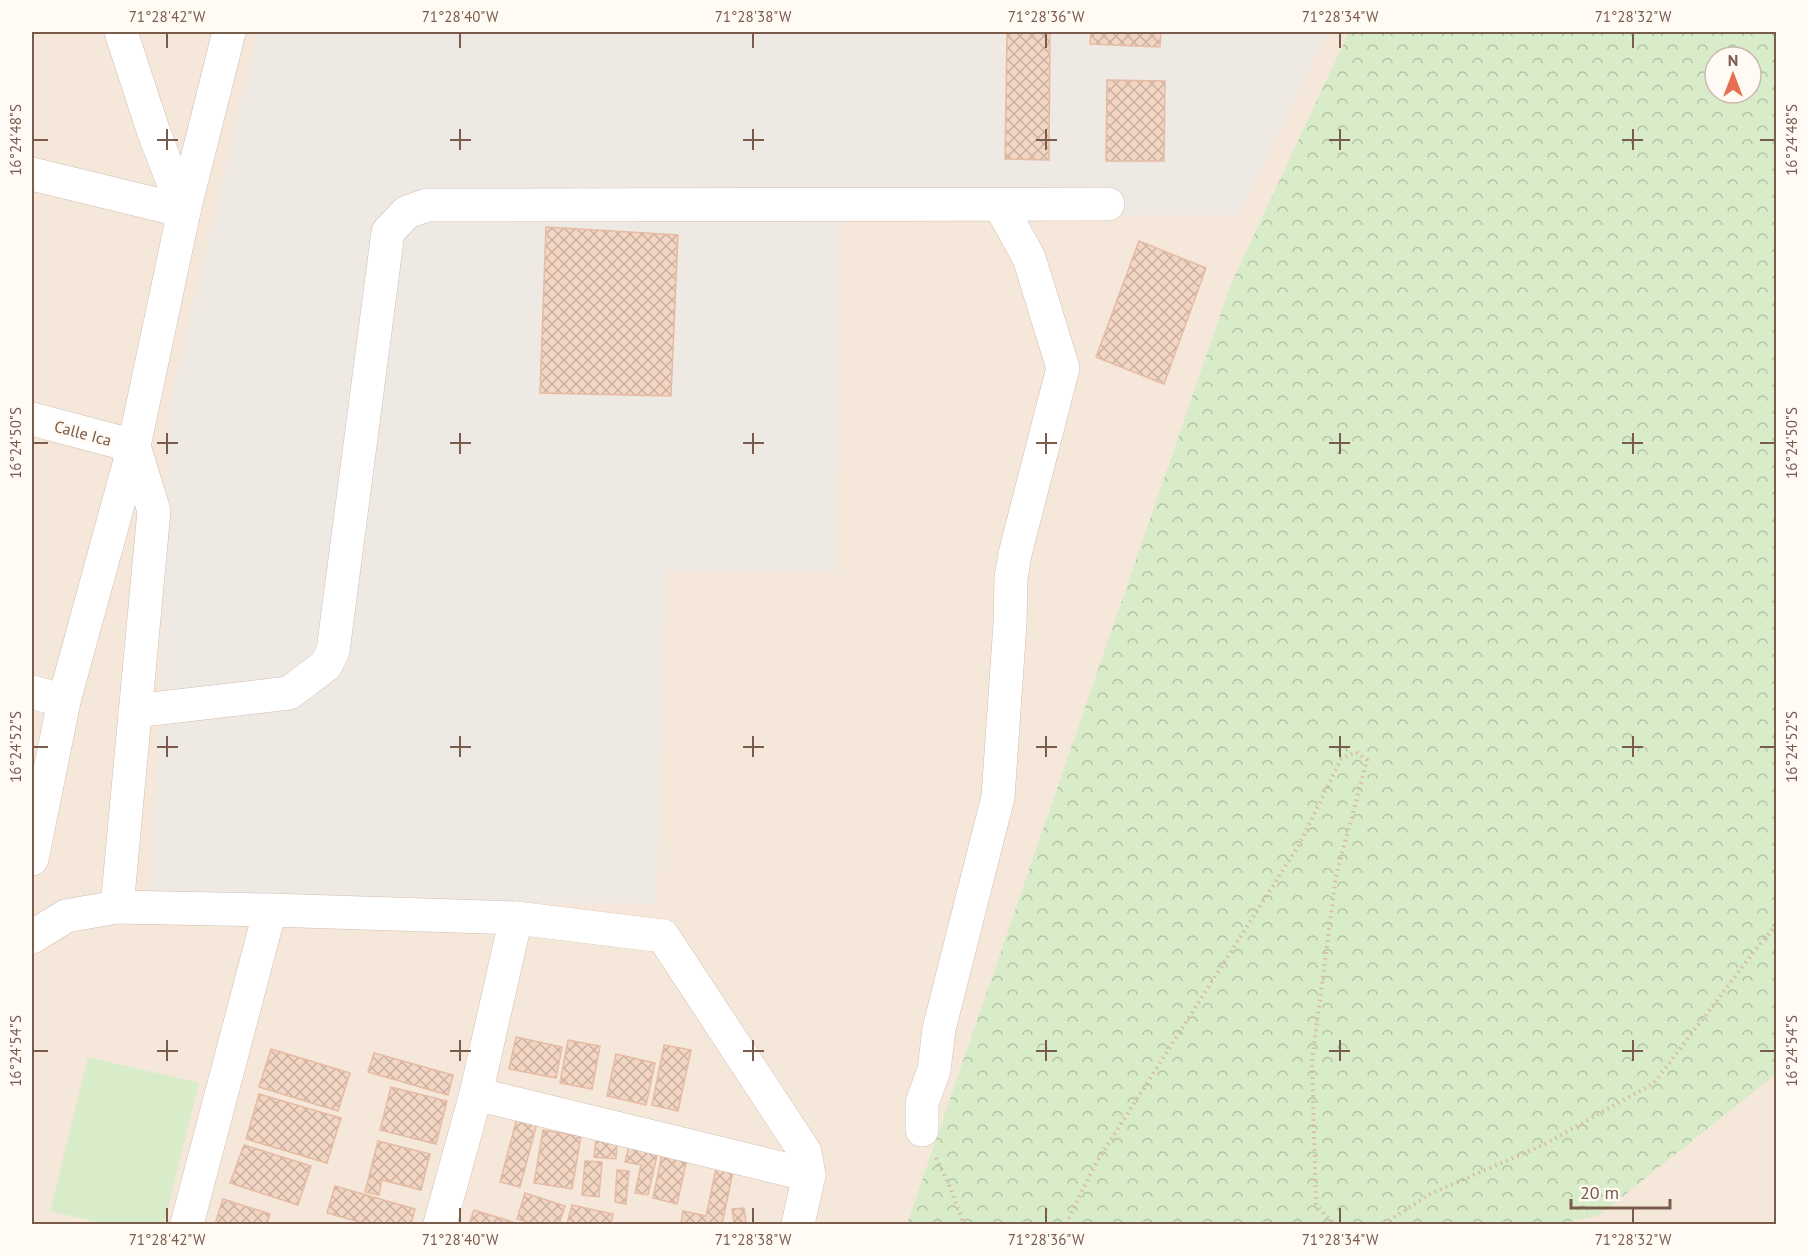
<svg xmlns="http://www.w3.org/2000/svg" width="1808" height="1256" font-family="'PT Sans',sans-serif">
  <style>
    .residential { fill: #f5e8da; fill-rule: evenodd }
    .industrial { fill: #efe9e4 }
    .park { fill: url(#park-crowns); fill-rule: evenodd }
    .pitch { fill: #d8ecc9 }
    .building { fill: url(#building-cross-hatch); stroke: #e6bba3; stroke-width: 1.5 }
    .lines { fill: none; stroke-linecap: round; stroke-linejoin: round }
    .minor-casing { stroke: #d1beb0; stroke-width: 34 }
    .path { stroke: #d9b8a5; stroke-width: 4; stroke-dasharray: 1.5 4.5; stroke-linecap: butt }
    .minor { stroke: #fff; stroke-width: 33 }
    .ticks { fill: none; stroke: #7a5c4d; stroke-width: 2 }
    .labels { text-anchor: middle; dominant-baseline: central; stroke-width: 5; stroke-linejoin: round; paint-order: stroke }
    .street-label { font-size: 16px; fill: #7a5c4d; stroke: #fffaf3 }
    .neatline { fill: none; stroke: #7a5c4d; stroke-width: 2 }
    .ticks-label { font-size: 15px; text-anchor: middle; fill: #7a5c4d }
  </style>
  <defs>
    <pattern id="park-crowns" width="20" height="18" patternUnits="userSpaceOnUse" patternTransform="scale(1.5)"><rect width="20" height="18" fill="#d8ecc9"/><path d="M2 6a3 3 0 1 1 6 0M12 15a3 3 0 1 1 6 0" fill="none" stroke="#b4c2a5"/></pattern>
    <pattern id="building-cross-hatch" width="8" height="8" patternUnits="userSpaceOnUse" patternTransform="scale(1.5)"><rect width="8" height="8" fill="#f3d5c3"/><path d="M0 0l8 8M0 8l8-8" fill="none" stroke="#cab0a1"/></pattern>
  </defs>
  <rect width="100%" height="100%" fill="#fdf6ec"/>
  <!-- residential -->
  <path class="residential" d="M32,32H1776V1224H32ZM1715,57H1751V93H1715Z"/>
  <!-- industrial -->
  <polygon class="industrial" points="258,32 1327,32 1240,215 840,218 836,572 666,571 657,904 150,898 159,742 170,404"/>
  <!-- park -->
  <path class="park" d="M1349,32H1776V1074L1598,1216L1559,1224H907L1231,284ZM1715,57H1751V93H1715Z"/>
  <!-- pitch -->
  <polygon class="pitch" points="88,1057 199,1083 164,1224 106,1224 50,1211"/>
  <!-- building -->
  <g class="building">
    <polygon points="1007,32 1050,32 1049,160 1005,159"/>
    <polygon points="1091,32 1161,32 1160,47 1090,44"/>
    <polygon points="1107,80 1165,81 1164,161 1106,161"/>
    <polygon points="546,227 678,235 671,396 540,393"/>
    <polygon points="1139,241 1206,268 1164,384 1096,357"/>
    <polygon points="516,1037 562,1047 556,1078 509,1069"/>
    <polygon points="568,1040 600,1046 592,1089 560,1083"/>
    <polygon points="664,1045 691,1050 678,1111 652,1105"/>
    <polygon points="271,1049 350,1073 338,1111 259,1087"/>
    <polygon points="374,1053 453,1075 448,1095 368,1072"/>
    <polygon points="616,1054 655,1063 646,1105 607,1096"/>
    <polygon points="391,1087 447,1101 436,1144 380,1130"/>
    <polygon points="259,1094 341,1118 327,1163 246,1139"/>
    <polygon points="517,1118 537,1123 520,1187 500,1182"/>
    <polygon points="543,1130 581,1136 572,1189 534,1183"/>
    <polygon points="596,1140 617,1142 616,1159 594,1157"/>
    <polygon points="378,1141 430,1154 421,1190 382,1180 379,1195 365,1192"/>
    <polygon points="244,1145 311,1166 298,1205 230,1183"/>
    <polygon points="629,1146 658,1151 648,1195 635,1193 641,1165 625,1162"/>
    <polygon points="662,1154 687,1159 677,1204 653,1198"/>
    <polygon points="585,1161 602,1162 599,1197 582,1195"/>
    <polygon points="716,1169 733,1172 722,1224 681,1224 683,1211 706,1216"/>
    <polygon points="617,1170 629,1171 626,1204 615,1202"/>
    <polygon points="335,1186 415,1209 411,1224 367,1224 327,1213"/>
    <polygon points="525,1193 565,1206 559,1224 535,1224 517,1219"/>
    <polygon points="223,1199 270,1214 267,1224 215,1224"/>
    <polygon points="572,1205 613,1214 611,1224 567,1224"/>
    <polygon points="744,1208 746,1222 734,1223 732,1209"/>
    <polygon points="474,1210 516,1223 516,1224 469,1224"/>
  </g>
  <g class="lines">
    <defs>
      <g id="minor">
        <polyline points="121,32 153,130 184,211"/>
        <polyline points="32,174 184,211"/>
        <polyline points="32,419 134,446 154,511 117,907 66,916 32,937"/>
        <polyline points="32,692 64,701"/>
        <polyline points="135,711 289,693 326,665 333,651 388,232 407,212 427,205 1108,204"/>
        <polyline points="32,859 64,701 134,446 184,211 229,32"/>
        <polyline points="117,907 270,910 516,918 663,936 805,1152 809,1175 798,1224"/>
        <polyline points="476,1094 809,1175"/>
        <polyline points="922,1130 922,1103 934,1070 939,1029 998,797 1010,624 1011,578 1015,554 1063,368 1029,258 1000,205"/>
        <polyline points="187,1224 270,910"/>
        <polyline points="440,1224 476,1094 516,918"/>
      </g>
    </defs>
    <!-- minor casing -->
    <use href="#minor" class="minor-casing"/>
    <!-- path -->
    <g class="path">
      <polyline points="936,1158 949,1185 964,1224"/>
      <polyline points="1066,1224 1096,1163 1299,845 1341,759 1356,752 1367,760 1336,876 1312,1061 1316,1205 1334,1224"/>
      <polyline points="1384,1224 1430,1194 1545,1144 1654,1083 1759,945 1776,926"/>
    </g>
    <!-- minor -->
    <use href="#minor" class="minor"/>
  </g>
  <!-- ticks -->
  <path class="ticks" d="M167,33V48M460,33V48M753,33V48M1046,33V48M1340,33V48M1633,33V48M167,129V150M460,129V150M753,129V150M1046,129V150M1340,129V150M1633,129V150M33,140H48M157,140H178M450,140H471M743,140H764M1036,140H1057M1329,140H1350M1622,140H1643M1760,140H1775M167,433V454M460,433V454M753,433V454M1046,433V454M1340,433V454M1633,433V454M33,443H48M157,443H178M450,443H471M743,443H764M1036,443H1057M1329,443H1350M1622,443H1643M1760,443H1775M167,736V757M460,736V757M753,736V757M1046,736V757M1340,736V757M1633,736V757M33,747H48M157,747H178M450,747H471M743,747H764M1036,747H1057M1329,747H1350M1622,747H1643M1760,747H1775M167,1040V1061M460,1040V1061M753,1040V1061M1046,1040V1061M1340,1040V1061M1633,1040V1061M33,1051H48M157,1051H178M450,1051H471M743,1051H764M1036,1051H1057M1329,1051H1350M1622,1051H1643M1760,1051H1775M167,1208V1223M460,1208V1223M753,1208V1223M1046,1208V1223M1340,1208V1223M1633,1208V1223"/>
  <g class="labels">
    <!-- street labels -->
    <g class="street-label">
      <text transform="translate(83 433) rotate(15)">Calle Ica</text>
    </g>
  </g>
  <!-- border -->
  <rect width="1808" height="1256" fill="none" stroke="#fffaf3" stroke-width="66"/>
  <!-- north arrow -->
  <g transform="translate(1733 75)"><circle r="28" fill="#fffaf3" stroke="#cabbb1" stroke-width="1.5"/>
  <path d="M0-4.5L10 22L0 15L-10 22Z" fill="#e76f51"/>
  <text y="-9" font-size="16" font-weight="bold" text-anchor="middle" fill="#7a5c4d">N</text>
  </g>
  <!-- scale -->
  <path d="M1571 1199v9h99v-9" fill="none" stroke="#7a5c4d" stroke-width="3"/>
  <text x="1580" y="1199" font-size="18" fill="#7a5c4d" stroke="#fffaf3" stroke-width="4.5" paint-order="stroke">20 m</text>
  <rect x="33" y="33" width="1742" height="1190" class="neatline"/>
  <g class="ticks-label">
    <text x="167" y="22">71°28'42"W</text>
    <text x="460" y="22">71°28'40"W</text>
    <text x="753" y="22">71°28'38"W</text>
    <text x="1046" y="22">71°28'36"W</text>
    <text x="1340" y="22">71°28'34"W</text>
    <text x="1633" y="22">71°28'32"W</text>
    <text transform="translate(16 140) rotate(-90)" y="5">16°24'48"S</text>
    <text transform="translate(1792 140) rotate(-90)" y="5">16°24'48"S</text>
    <text transform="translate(16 443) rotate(-90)" y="5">16°24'50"S</text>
    <text transform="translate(1792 443) rotate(-90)" y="5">16°24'50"S</text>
    <text transform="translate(16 747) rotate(-90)" y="5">16°24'52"S</text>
    <text transform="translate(1792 747) rotate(-90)" y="5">16°24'52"S</text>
    <text transform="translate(16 1051) rotate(-90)" y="5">16°24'54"S</text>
    <text transform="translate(1792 1051) rotate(-90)" y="5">16°24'54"S</text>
    <text x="167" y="1245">71°28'42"W</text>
    <text x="460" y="1245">71°28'40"W</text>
    <text x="753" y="1245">71°28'38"W</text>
    <text x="1046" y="1245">71°28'36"W</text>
    <text x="1340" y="1245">71°28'34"W</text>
    <text x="1633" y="1245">71°28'32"W</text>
  </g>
</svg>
